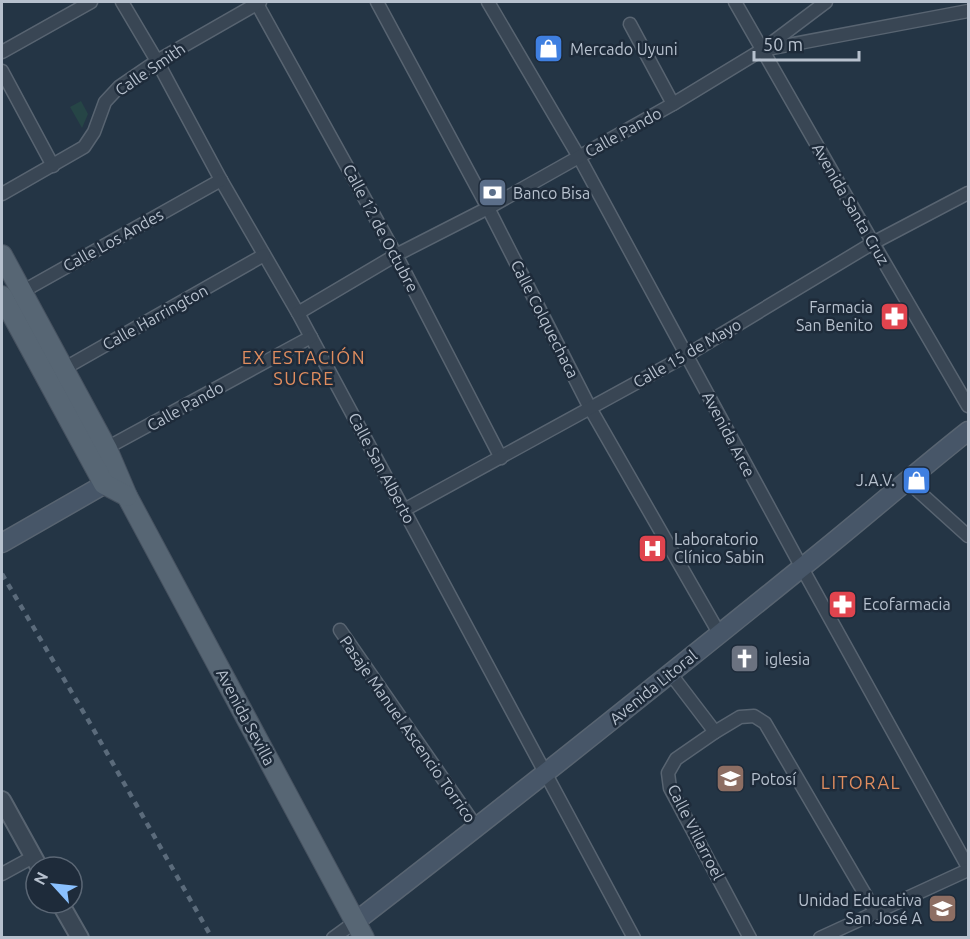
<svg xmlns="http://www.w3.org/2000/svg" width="970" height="939" font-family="Ubuntu,sans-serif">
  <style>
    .green { fill: #264546 }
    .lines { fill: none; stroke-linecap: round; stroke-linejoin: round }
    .minor-casing { stroke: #586471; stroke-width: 15 }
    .tertiary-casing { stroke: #586471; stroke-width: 20 }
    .secondary-casing { stroke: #586471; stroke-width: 21 }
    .primary-casing { stroke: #465260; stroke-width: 22 }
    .minor { stroke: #394654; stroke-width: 12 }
    .tertiary { stroke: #394654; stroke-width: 16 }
    .secondary { stroke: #475668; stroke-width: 18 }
    .primary { stroke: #576674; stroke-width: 20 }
    .rail { stroke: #5b6b7b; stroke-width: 4.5; stroke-dasharray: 6 6; stroke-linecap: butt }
    .labels { text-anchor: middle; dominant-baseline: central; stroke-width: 5; stroke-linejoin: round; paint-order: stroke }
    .poi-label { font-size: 16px; fill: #b7c1ce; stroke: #1e2b3a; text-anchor: start }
    .street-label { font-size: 16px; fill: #b7c1ce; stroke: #1e2b3a }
    .neighbourhood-label { font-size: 18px; letter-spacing: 1.5px; fill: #e08d5f; stroke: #1e2b3a }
  </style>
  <rect width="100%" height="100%" fill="#243545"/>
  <!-- green -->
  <polygon class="green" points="81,101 88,114 82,128 70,107"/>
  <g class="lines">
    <defs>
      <g id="minor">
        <polyline points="122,2 157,61 221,180 298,313 634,938"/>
        <polyline points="256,2 396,255 501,458"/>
        <polyline points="377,2 488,208 590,408 719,633"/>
        <polyline points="488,2 579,157 802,568 968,867"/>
        <polyline points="735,2 873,243 968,406"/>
        <polyline points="630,24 673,104"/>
        <polyline points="765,48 826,2"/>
        <polyline points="2,52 91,2"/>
        <polyline points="2,71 53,166"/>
        <polyline points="2,194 84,147 94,132 105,102 119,87 157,61 260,2"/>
        <polyline points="18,294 221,180"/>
        <polyline points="298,313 396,255 488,208 673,104 762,50 968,11"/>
        <polyline points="58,372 264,255"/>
        <polyline points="101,451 311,337"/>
        <polyline points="906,480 968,536"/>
        <polyline points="404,510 687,355 873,243 968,193"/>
        <polyline points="340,630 477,828"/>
        <polyline points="670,673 715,732"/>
        <polyline points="2,874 33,857"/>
        <polyline points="333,938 355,922"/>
        <polyline points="750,938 670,788 668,773 676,759 715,732 740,717 754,716 765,723 876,913"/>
        <polyline points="820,938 968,870"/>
      </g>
      <g id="tertiary">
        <polyline points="2,800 39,867"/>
        <polyline points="60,903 80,938"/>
      </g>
      <g id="secondary">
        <polyline points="2,543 117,477"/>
        <path d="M355,922C505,806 653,688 800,569C857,524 911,476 968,431"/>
      </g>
      <g id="primary">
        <polyline points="2,255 107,449 127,496 364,938"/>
        <polyline points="2,296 104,484 127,496"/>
      </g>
    </defs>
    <!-- minor casing -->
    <use href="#minor" class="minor-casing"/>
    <!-- tertiary casing -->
    <use href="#tertiary" class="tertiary-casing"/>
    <!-- secondary casing -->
    <use href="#secondary" class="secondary-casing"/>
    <!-- primary casing -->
    <use href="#primary" class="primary-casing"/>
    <!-- minor -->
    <use href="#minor" class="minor"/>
    <!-- tertiary -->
    <use href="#tertiary" class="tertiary"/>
    <!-- secondary -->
    <use href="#secondary" class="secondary"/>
    <!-- primary -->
    <use href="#primary" class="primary"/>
    <!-- rail -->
    <polyline class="rail" points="2,574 91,725 212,938"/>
  </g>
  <!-- icons -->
  <defs>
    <symbol id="shop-square" viewBox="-11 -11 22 22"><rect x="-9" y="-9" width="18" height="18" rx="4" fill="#3f7fe0" stroke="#1e2b3a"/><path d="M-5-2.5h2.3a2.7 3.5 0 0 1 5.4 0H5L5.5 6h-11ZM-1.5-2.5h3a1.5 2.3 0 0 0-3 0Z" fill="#fff"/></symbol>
    <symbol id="bank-square" viewBox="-11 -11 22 22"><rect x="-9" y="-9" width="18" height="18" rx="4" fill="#5c6f8a" stroke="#1e2b3a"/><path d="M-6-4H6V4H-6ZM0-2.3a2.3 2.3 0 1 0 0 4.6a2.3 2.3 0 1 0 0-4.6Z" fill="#fff"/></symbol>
    <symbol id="pharmacy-square" viewBox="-11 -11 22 22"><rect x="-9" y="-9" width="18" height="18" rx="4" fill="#e0444e" stroke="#1e2b3a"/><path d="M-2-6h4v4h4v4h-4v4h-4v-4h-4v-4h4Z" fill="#fff"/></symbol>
    <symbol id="hospital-square" viewBox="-11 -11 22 22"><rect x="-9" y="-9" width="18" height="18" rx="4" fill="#e0444e" stroke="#1e2b3a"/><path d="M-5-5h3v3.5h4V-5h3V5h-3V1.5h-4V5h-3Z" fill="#fff"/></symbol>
    <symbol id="church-square" viewBox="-11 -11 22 22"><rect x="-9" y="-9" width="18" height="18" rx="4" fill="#6b7280" stroke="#1e2b3a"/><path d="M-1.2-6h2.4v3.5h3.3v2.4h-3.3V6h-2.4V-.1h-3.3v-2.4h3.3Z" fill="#fff"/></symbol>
    <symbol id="school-square" viewBox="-11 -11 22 22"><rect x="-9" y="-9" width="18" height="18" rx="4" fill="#8d6e63" stroke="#1e2b3a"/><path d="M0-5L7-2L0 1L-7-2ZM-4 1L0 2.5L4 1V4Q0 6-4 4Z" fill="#fff"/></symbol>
  </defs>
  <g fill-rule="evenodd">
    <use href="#shop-square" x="532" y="32" width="33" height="33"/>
    <use href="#bank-square" x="476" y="176" width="33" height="33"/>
    <use href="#pharmacy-square" x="878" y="300" width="33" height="33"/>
    <use href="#shop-square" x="900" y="464" width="33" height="33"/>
    <use href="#hospital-square" x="636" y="532" width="33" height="33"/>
    <use href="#pharmacy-square" x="826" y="588" width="33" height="33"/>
    <use href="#church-square" x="728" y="642" width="33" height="33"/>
    <use href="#school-square" x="714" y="762" width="33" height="33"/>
    <use href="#school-square" x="926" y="892" width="33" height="33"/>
  </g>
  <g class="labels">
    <!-- poi labels -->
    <g class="poi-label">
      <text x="570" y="49">Mercado Uyuni</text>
      <text x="513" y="193">Banco Bisa</text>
      <text x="873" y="307" text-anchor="end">Farmacia<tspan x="873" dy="18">San Benito</tspan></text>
      <text x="895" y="480" text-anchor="end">J.A.V.</text>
      <text x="674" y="539">Laboratorio<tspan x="674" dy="18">Clínico Sabin</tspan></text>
      <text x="863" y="604">Ecofarmacia</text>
      <text x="765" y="659">iglesia</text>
      <text x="751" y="779">Potosí</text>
      <text x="922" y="900" text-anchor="end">Unidad Educativa<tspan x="922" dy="18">San José A</tspan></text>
    </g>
    <!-- street labels -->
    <g class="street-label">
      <text transform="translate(150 69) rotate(-34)">Calle Smith</text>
      <text transform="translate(623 132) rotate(-29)">Calle Pando</text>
      <text transform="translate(851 204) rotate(60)">Avenida Santa Cruz</text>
      <text transform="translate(381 228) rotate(62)">Calle 12 de Octubre</text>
      <text transform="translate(113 240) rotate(-29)">Calle Los Andes</text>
      <text transform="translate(155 317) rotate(-29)">Calle Harrington</text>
      <text transform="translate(545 319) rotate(63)">Calle Colquechaca</text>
      <text transform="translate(687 353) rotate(-30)">Calle 15 de Mayo</text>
      <text transform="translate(185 406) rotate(-29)">Calle Pando</text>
      <text transform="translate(729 434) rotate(62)">Avenida Arce</text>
      <text transform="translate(382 468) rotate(62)">Calle San Alberto</text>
      <text transform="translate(653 687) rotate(-39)">Avenida Litoral</text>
      <text transform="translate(246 717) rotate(62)">Avenida Sevilla</text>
      <text transform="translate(408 729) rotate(55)">Pasaje Manuel Ascencio Torrico</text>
      <text transform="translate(696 832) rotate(63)">Calle Villarroel</text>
    </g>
    <!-- neighbourhood labels -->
    <g class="neighbourhood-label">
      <text x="304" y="357">EX ESTACIÓN<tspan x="304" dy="21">SUCRE</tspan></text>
      <text x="861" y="782">LITORAL</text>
    </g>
  </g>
  <!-- border -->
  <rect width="970" height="939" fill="none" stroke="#b7c1ce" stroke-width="6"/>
  <!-- north arrow -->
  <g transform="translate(54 885) rotate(297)"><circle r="28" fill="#1e2b3a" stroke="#5b6775" stroke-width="1.5"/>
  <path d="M0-4.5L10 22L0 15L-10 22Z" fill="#8ac1ff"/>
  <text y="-9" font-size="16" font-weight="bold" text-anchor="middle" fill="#b7c1ce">N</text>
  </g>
  <!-- scale -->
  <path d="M754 51v9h105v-9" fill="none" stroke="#b7c1ce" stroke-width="3"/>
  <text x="763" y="51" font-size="18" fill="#b7c1ce" stroke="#1e2b3a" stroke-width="4.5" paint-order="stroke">50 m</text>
</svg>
